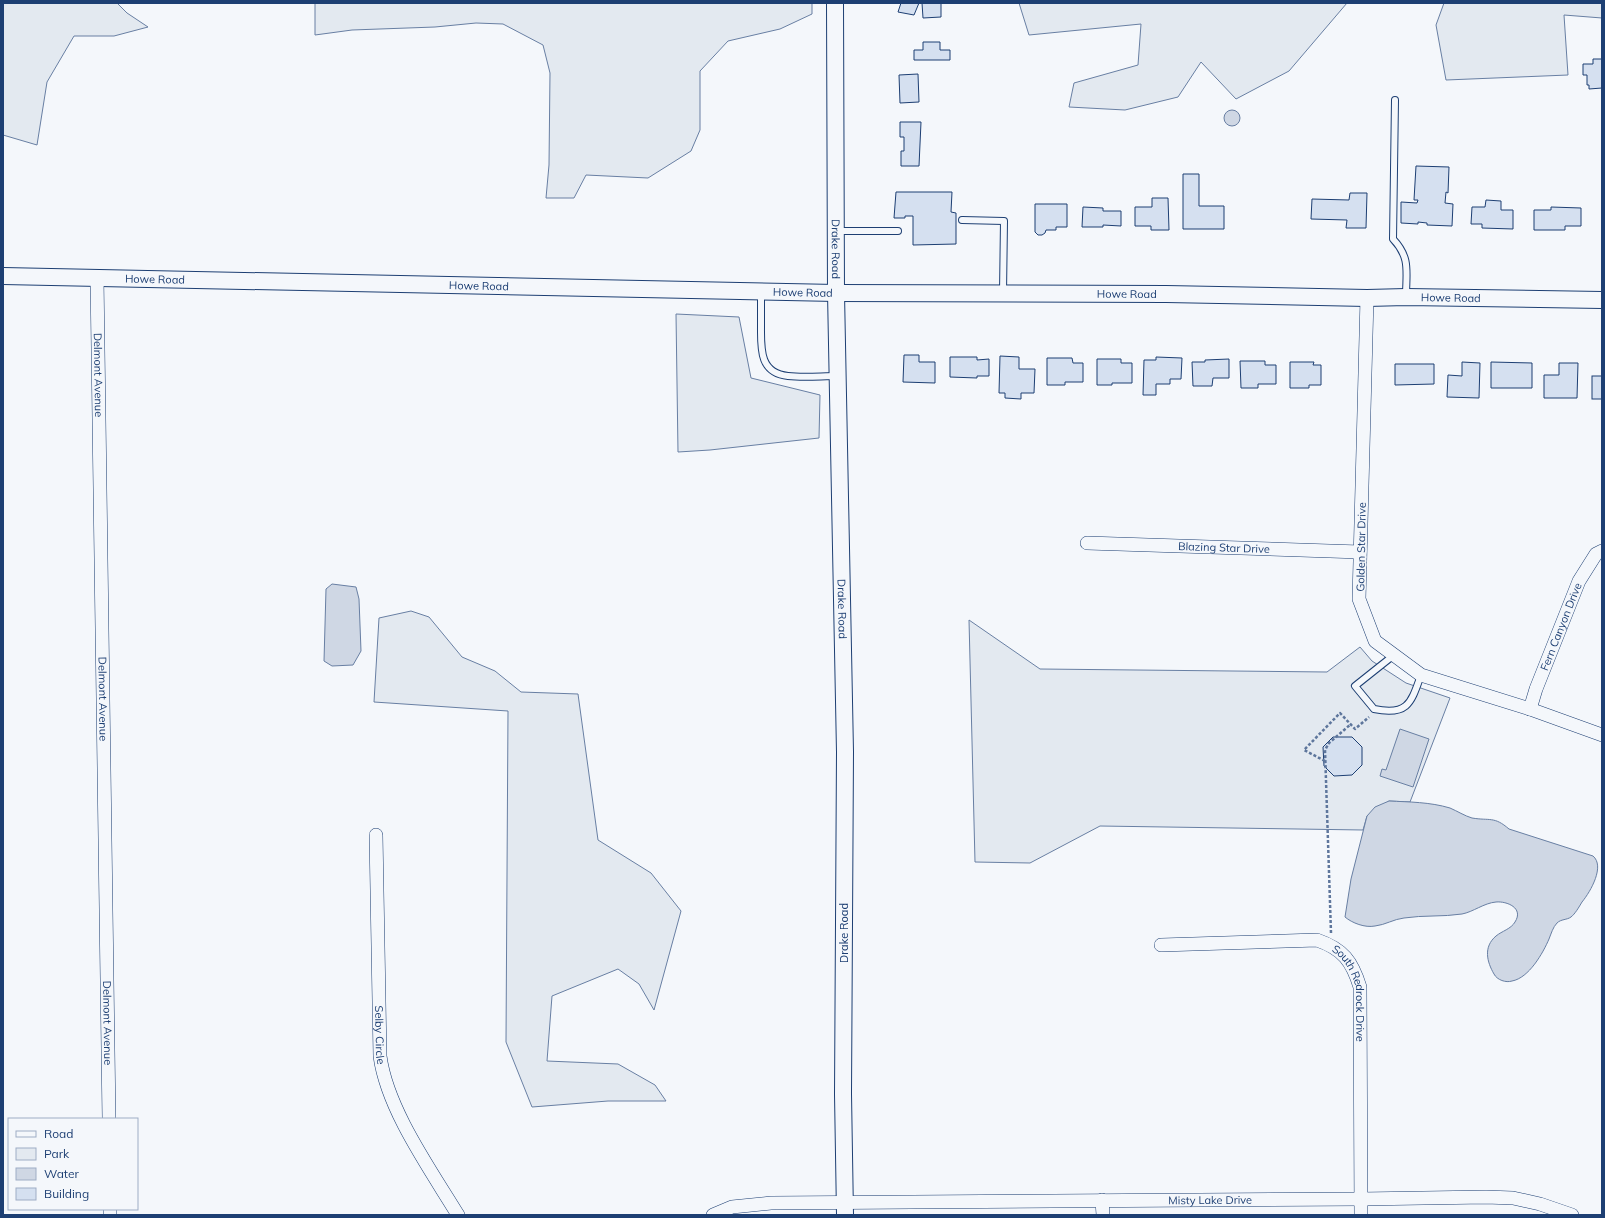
<svg xmlns="http://www.w3.org/2000/svg" width="1605" height="1218" font-family="Mulish,sans-serif">
  <style>
    .green { fill: #e3e9f0; stroke: #687fa3 }
    .water { fill: #cfd7e4; stroke: #687fa3 }
    .building { fill: #d5e0f0; stroke: #1d3f73 }
    .lines { fill: none; stroke-linecap: round; stroke-linejoin: round }
    .service-casing { stroke: #1d3f73; stroke-width: 8 }
    .minor-casing { stroke: #1d3f73; stroke-width: 14 }
    .tertiary-casing { stroke: #1d3f73; stroke-width: 18 }
    .path { stroke: #5e769c; stroke-width: 2.5; stroke-dasharray: 3 2; stroke-linecap: butt }
    .service { stroke: #f4f7fb; stroke-width: 6 }
    .minor { stroke: #f4f7fb; stroke-width: 13 }
    .tertiary { stroke: #f4f7fb; stroke-width: 16 }
    .labels { text-anchor: middle; dominant-baseline: central; stroke-width: 3; stroke-linejoin: round; paint-order: stroke }
    .street-label { font-size: 11px; fill: #1d3f73; stroke: #f4f7fb }
  </style>
  <rect width="100%" height="100%" fill="#f4f7fb"/>
  <!-- green -->
  <g class="green">
    <polygon points="3,3 117,3 127,13 148,27 114,36 74,36 47,82 37,145 3,135"/>
    <polygon points="315,3 812,3 812,14 780,29 728,41 700,71 700,130 691,151 648,178 586,175 574,198 546,198 549,165 550,73 543,45 503,24 476,23 435,27 352,30 315,35"/>
    <polygon points="1019,3 1347,3 1289,71 1236,99 1201,62 1178,97 1125,110 1069,107 1074,83 1138,65 1141,24 1029,35"/>
    <polygon points="1444,3 1602,3 1602,18 1564,15 1568,75 1446,80 1436,25"/>
    <polygon points="676,314 739,317 751,378 820,395 819,438 710,450 678,452"/>
    <polygon points="411,611 429,617 462,657 495,671 521,692 578,694 598,840 651,873 681,911 654,1010 639,984 618,969 552,996 547,1061 618,1064 655,1085 666,1101 608,1101 532,1107 506,1042 508,711 374,702 379,618"/>
    <polygon points="969,620 1040,669 1327,672 1360,647 1372,661 1406,683 1450,698 1410,802 1389,801 1367,816 1363,830 1100,826 1030,863 975,862"/>
  </g>
  <!-- water -->
  <g class="water">
    <circle cx="1232" cy="118" r="8"/>
    <polygon points="332,584 356,587 359,599 361,651 353,665 332,666 324,661 326,589"/>
    <polygon points="1400,729 1429,739 1413,787 1380,776 1382,769 1386,770"/>
    <path d="M1389,801C1409,802 1430,802 1450,808C1457,811 1465,816 1472,818C1490,821 1494,816 1509,829L1593,856C1605,866 1591,891 1582,902C1579,907 1575,914 1571,917C1567,920 1561,919 1557,923C1553,927 1551,934 1549,939C1543,953 1529,978 1512,981C1506,983 1497,980 1494,974C1487,962 1483,947 1496,936C1502,931 1511,929 1515,922C1524,908 1507,901 1496,902C1484,903 1473,912 1462,914C1443,917 1423,915 1404,918C1394,919 1385,925 1375,926C1365,928 1352,923 1345,917L1351,879L1367,816L1375,807Z"/>
  </g>
  <!-- building -->
  <g class="building">
    <polygon points="901,3 919,3 914,15 898,12"/>
    <polygon points="922,3 941,3 941,17 923,18"/>
    <polygon points="923,42 940,42 940,50 950,50 950,60 914,60 914,50 923,50"/>
    <polygon points="1593,59 1602,59 1602,90 1602,88 1589,89 1589,85 1587,85 1587,75 1583,75 1583,64 1593,64"/>
    <polygon points="918,74 919,102 900,103 899,75"/>
    <polygon points="900,122 921,122 919,166 901,166 901,151 904,151 904,137 900,137"/>
    <polygon points="1416,166 1449,167 1448,193 1446,192 1445,203 1453,204 1452,226 1427,225 1427,223 1418,222 1418,224 1401,223 1401,202 1417,203 1418,200 1414,200"/>
    <polygon points="1183,174 1199,174 1199,206 1224,206 1224,229 1183,229"/>
    <polygon points="896,192 952,192 951,212 956,213 956,244 913,245 913,216 905,216 905,218 894,218"/>
    <polygon points="1350,193 1367,193 1366,228 1346,228 1347,220 1311,219 1312,199 1349,200"/>
    <polygon points="1152,198 1168,198 1169,230 1151,230 1151,226 1135,226 1135,207 1152,207"/>
    <polygon points="1486,200 1501,201 1501,210 1513,210 1513,229 1482,228 1482,224 1471,224 1472,207 1485,207"/>
    <polygon points="1035,204 1067,204 1067,227 1056,227 1056,230 1046,230 1045,233 1042,235 1038,235 1035,232"/>
    <polygon points="1083,207 1103,208 1103,211 1121,211 1121,226 1103,225 1103,227 1082,227"/>
    <polygon points="1551,207 1581,208 1581,226 1565,226 1565,230 1534,230 1534,210 1551,210"/>
    <polygon points="904,355 919,355 919,362 935,362 935,383 903,382"/>
    <polygon points="1000,356 1019,357 1019,369 1035,369 1034,393 1021,393 1021,399 1005,398 1005,393 999,393"/>
    <polygon points="950,357 977,357 977,360 989,359 989,376 977,376 977,378 950,377"/>
    <polygon points="1156,357 1182,358 1181,379 1170,379 1170,384 1156,384 1156,395 1143,395 1144,360 1156,360"/>
    <polygon points="1047,358 1072,358 1073,363 1083,363 1083,382 1065,382 1065,385 1047,385"/>
    <polygon points="1097,359 1121,359 1121,363 1132,363 1132,383 1112,383 1112,385 1097,385"/>
    <polygon points="1229,359 1229,378 1213,378 1212,386 1193,386 1192,362 1205,362 1205,360"/>
    <polygon points="1240,361 1265,361 1265,365 1276,365 1276,384 1258,384 1258,388 1241,388"/>
    <polygon points="1290,362 1314,362 1313,365 1321,365 1321,385 1309,385 1309,388 1290,388"/>
    <polygon points="1462,362 1480,363 1479,398 1447,397 1448,375 1462,376"/>
    <polygon points="1491,362 1532,363 1532,388 1491,388"/>
    <polygon points="1559,363 1578,363 1577,398 1544,398 1544,375 1559,375"/>
    <polygon points="1395,364 1434,364 1434,384 1395,385"/>
    <rect x="1592" y="376" width="10" height="23"/>
    <polygon points="1333,737 1352,737 1362,747 1362,765 1352,775 1334,776 1324,766 1323,747"/>
  </g>
  <g class="lines">
    <defs>
      <g id="service">
        <path d="M1395,100L1393,239C1411,258 1406,272 1406,297"/>
        <polyline points="962,220 1004,221 1003,293"/>
        <polyline points="837,231 898,231"/>
        <path d="M761,292C761,304 761,315 761,326C761,348 759,373 788,376C804,378 821,376 838,376"/>
        <path d="M1394,655L1355,686L1374,709C1408,716 1411,703 1421,675"/>
      </g>
      <g id="minor">
        <path id="s1" d="M97,278L109,1119"/>
        <polyline points="1367,298 1359,599 1375,641 1421,675 1530,709 1602,735"/>
        <path id="s2" d="M1087,543L1360,552"/>
        <path id="s3" d="M1530,709L1536,689L1579,581L1596,554L1602,551"/>
        <path id="s4" d="M376,835L380,1056C387,1109 430,1169 458,1215"/>
        <path id="s5" d="M1161,945L1317,940C1343,949 1352,961 1360,987L1361,1215"/>
        <polyline points="1102,1200 1103,1215"/>
        <polyline points="110,1209 110,1215"/>
        <path id="s6" d="M713,1215L732,1207L771,1203L1361,1199L1486,1197L1513,1198L1540,1204L1572,1215"/>
      </g>
      <g id="tertiary">
        <path id="s7" d="M835,3L836,293L845,752L843,1094L845,1215"/>
        <path id="s8" d="M3,276L836,293L1166,294L1367,298L1406,297L1602,300"/>
      </g>
    </defs>
    <!-- service casing -->
    <use href="#service" class="service-casing"/>
    <!-- minor casing -->
    <use href="#minor" class="minor-casing"/>
    <!-- tertiary casing -->
    <use href="#tertiary" class="tertiary-casing"/>
    <!-- path -->
    <g class="path">
      <polyline points="1325,761 1304,750 1340,713 1355,729 1369,717"/>
      <polyline points="1331,933 1325,750 1329,743 1351,724"/>
    </g>
    <!-- service -->
    <use href="#service" class="service"/>
    <!-- minor -->
    <use href="#minor" class="minor"/>
    <!-- tertiary -->
    <use href="#tertiary" class="tertiary"/>
  </g>
  <g class="labels">
    <!-- street labels -->
    <g class="street-label">
      <text stroke="none"><textPath href="#s7" startOffset="246">Drake Road</textPath></text>
      <text stroke="none"><textPath href="#s8" startOffset="152">Howe Road</textPath></text>
      <text stroke="none"><textPath href="#s8" startOffset="476">Howe Road</textPath></text>
      <text stroke="none"><textPath href="#s8" startOffset="800">Howe Road</textPath></text>
      <text stroke="none"><textPath href="#s8" startOffset="1124">Howe Road</textPath></text>
      <text stroke="none"><textPath href="#s8" startOffset="1448">Howe Road</textPath></text>
      <text stroke="none"><textPath href="#s1" startOffset="97">Delmont Avenue</textPath></text>
      <text transform="translate(1361 547) rotate(-89)">Golden Star Drive</text>
      <text stroke="none"><textPath href="#s2" startOffset="137">Blazing Star Drive</textPath></text>
      <text stroke="none"><textPath href="#s7" startOffset="606">Drake Road</textPath></text>
      <text stroke="none"><textPath href="#s3" startOffset="88">Fern Canyon Drive</textPath></text>
      <text stroke="none"><textPath href="#s1" startOffset="421">Delmont Avenue</textPath></text>
      <text transform="translate(844 933) rotate(-90)">Drake Road</text>
      <text stroke="none"><textPath href="#s5" startOffset="226">South Redrock Drive</textPath></text>
      <text stroke="none"><textPath href="#s1" startOffset="745">Delmont Avenue</textPath></text>
      <text stroke="none"><textPath href="#s4" startOffset="200">Selby Circle</textPath></text>
      <text stroke="none"><textPath href="#s6" startOffset="499">Misty Lake Drive</textPath></text>
    </g>
  </g>
  <!-- border -->
  <rect width="1605" height="1218" fill="none" stroke="#1d3f73" stroke-width="8"/>
  <!-- legend -->
  <rect x="8" y="1118" width="130" height="92" fill="#f4f7fb" stroke="#9eadc5"/>
  <rect x="16" y="1131" width="20" height="6" fill="#f4f7fb" stroke="#9eadc5"/>
  <text x="44" y="1138" font-size="12" fill="#1d3f73">Road</text>
  <rect x="16" y="1148" width="20" height="12" fill="#e3e9f0" stroke="#9eadc5"/>
  <text x="44" y="1158" font-size="12" fill="#1d3f73">Park</text>
  <rect x="16" y="1168" width="20" height="12" fill="#cfd7e4" stroke="#9eadc5"/>
  <text x="44" y="1178" font-size="12" fill="#1d3f73">Water</text>
  <rect x="16" y="1188" width="20" height="12" fill="#d5e0f0" stroke="#9eadc5"/>
  <text x="44" y="1198" font-size="12" fill="#1d3f73">Building</text>
</svg>
